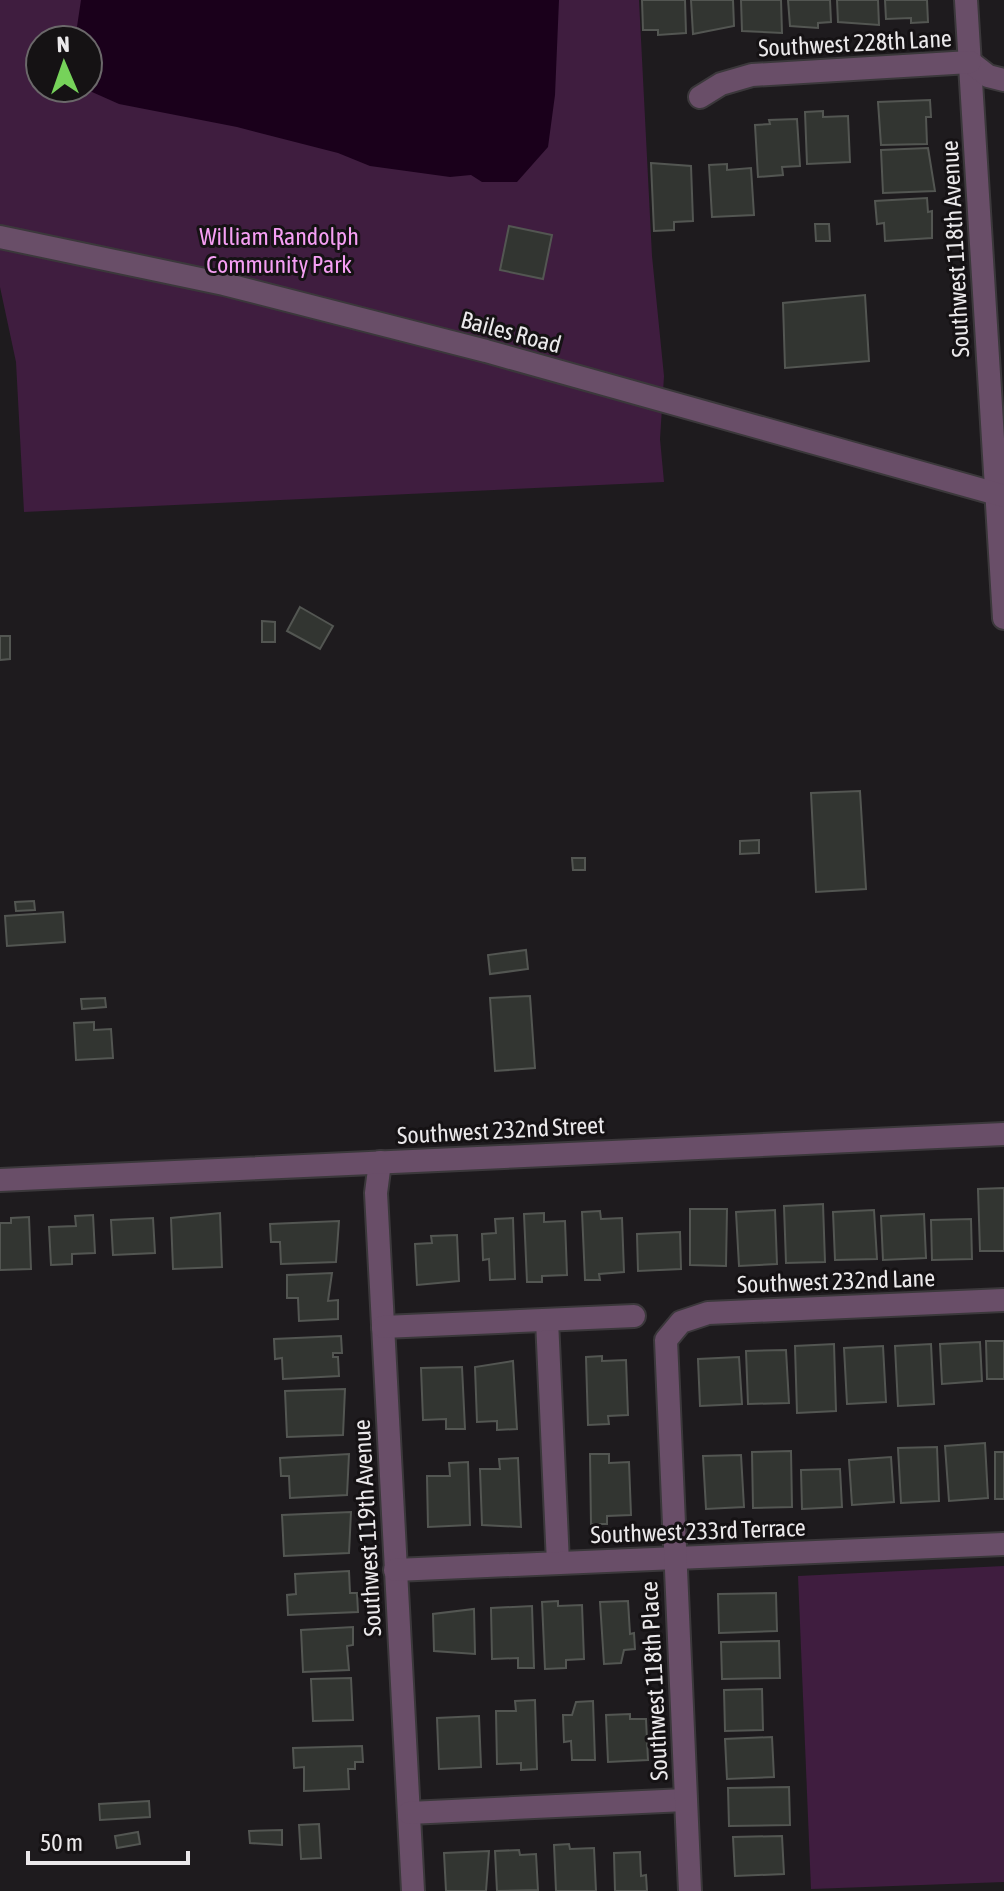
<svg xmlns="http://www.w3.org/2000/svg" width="1004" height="1891" font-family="'Asap Condensed',sans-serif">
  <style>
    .green { fill: #3f1d3f; fill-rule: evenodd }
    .water { fill: #1a001b }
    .building { fill: #323531; stroke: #535652; stroke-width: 2 }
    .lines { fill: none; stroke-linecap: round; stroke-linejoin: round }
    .minor-casing { stroke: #3b383b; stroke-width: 26 }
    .tertiary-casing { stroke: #3b383b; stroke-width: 26 }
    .minor { stroke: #694e68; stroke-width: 22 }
    .tertiary { stroke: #694e68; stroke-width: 22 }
    .labels { text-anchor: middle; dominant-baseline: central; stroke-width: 6; stroke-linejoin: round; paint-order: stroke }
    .street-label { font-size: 24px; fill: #ebe9eb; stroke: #151214 }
    .park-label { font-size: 24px; fill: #f69ff4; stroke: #151214 }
  </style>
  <rect width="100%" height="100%" fill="#1e1b1e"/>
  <!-- green -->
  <g class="green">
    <path d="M0,0H639L652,256L664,376L660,439L664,482L24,512L16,362L0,287ZM40,40H88V88H40Z"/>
    <polygon points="1004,1566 1004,1882 811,1889 798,1576"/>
  </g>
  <!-- water -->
  <polygon class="water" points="81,0 559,0 555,95 548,147 517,182 482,182 471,175 450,177 370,166 338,153 237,127 119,104 83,88 88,88 88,40 75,40"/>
  <!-- building -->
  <g class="building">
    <polygon points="642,0 685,0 686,33 658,35 658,30 643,30"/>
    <polygon points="691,0 733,0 734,26 693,34"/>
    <polygon points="741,0 781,0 782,33 742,31"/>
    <polygon points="788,0 830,0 831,22 818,23 818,28 790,26"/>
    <polygon points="837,0 878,0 879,25 838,22"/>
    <polygon points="885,0 927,0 928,22 911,23 911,18 886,19"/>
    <polygon points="930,100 931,117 926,117 927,144 881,145 878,102"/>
    <polygon points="823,111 823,117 848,116 850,162 807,164 805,112"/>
    <polygon points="797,119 800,166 782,167 783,175 758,177 755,125 770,124 769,120"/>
    <polygon points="928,148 935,191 883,193 881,150"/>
    <polygon points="651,163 691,166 693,221 674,222 674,230 654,231"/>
    <polygon points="727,164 727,170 751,168 754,215 712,217 709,165"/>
    <polygon points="927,198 928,212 932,211 932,238 885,241 884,223 877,224 875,201"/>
    <polygon points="815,224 829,224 830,241 816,241"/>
    <polygon points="509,226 552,235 543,279 500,270"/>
    <polygon points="865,295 869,361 785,368 783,303"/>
    <polygon points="300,607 333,626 320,649 287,631"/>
    <polygon points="262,621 275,622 275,642 262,642"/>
    <polygon points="0,636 10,636 10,659 0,660"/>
    <polygon points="860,791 866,889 816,892 811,793"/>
    <polygon points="759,840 759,853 740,854 740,841"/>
    <polygon points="572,858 585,858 585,870 573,870"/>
    <polygon points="34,901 35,910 16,911 15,902"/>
    <polygon points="63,912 65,942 7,946 5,916"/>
    <polygon points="526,950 528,969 490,974 488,955"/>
    <polygon points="530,996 535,1068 495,1071 490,998"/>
    <polygon points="105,998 106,1007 82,1009 81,999"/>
    <polygon points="94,1022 94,1030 111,1029 113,1058 76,1060 74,1023"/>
    <polygon points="1004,1188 1004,1251 980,1251 978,1189"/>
    <polygon points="823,1204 825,1262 786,1263 784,1206"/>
    <polygon points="690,1209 727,1209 726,1266 690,1265"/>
    <polygon points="775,1210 777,1264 739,1266 736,1212"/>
    <polygon points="874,1210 877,1259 835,1260 833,1212"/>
    <polygon points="600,1211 601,1219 622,1218 624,1272 599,1274 600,1280 585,1280 582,1212"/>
    <polygon points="220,1213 222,1267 173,1269 171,1218"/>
    <polygon points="544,1213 544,1222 565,1221 567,1275 542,1276 542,1282 527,1282 524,1214"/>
    <polygon points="924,1214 926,1258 883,1260 881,1216"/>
    <polygon points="93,1215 95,1253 72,1254 72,1264 51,1265 49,1227 76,1226 75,1216"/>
    <polygon points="29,1217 31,1269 0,1270 0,1223 11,1223 11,1218"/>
    <polygon points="153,1218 155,1253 113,1255 111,1220"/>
    <polygon points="513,1218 515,1279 490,1280 489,1259 483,1260 482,1234 496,1233 495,1219"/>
    <polygon points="971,1219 972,1259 932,1260 931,1220"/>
    <polygon points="339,1221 336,1262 281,1264 280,1242 271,1242 270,1224"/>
    <polygon points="680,1232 681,1269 638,1271 637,1234"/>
    <polygon points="457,1235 459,1281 417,1285 415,1244 432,1243 431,1236"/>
    <polygon points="332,1273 328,1301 338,1300 338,1319 299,1321 298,1298 287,1298 287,1275"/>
    <polygon points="341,1336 342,1353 333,1353 333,1357 338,1357 339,1376 283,1379 282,1358 275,1359 274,1339"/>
    <polygon points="986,1341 1004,1341 1004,1379 987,1379"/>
    <polygon points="980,1342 982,1381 942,1384 940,1344"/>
    <polygon points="834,1344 836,1411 797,1413 795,1346"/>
    <polygon points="931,1344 934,1404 898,1406 895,1346"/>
    <polygon points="883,1346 886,1402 847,1404 844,1348"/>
    <polygon points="786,1350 789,1403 748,1404 746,1351"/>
    <polygon points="602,1356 602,1361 626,1360 628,1415 608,1416 609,1424 588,1425 586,1357"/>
    <polygon points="739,1357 742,1404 700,1406 698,1359"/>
    <polygon points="513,1361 517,1429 497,1430 497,1421 477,1422 475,1367"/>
    <polygon points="462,1367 465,1429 446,1429 446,1419 423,1420 421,1368"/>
    <polygon points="345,1389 343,1435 287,1437 285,1391"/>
    <polygon points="985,1443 988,1498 949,1501 945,1446"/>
    <polygon points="937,1447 939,1501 901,1503 898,1448"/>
    <polygon points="791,1451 792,1507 753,1508 752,1452"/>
    <rect x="995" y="1452" width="9" height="47"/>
    <polygon points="349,1454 347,1495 290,1498 289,1476 281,1476 280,1458"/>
    <polygon points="590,1454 609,1454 609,1463 629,1462 631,1515 607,1516 607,1524 591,1524"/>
    <polygon points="741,1455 744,1507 706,1509 703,1456"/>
    <polygon points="891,1457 894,1502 852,1505 849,1460"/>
    <polygon points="518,1458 521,1527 482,1525 480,1469 500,1469 499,1459"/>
    <polygon points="468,1462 470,1525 428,1527 427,1476 450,1476 449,1463"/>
    <polygon points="840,1469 842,1507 802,1509 801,1470"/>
    <polygon points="351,1512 349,1553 284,1556 282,1515"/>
    <polygon points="349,1571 350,1593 357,1593 358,1612 288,1615 287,1595 296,1594 295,1574"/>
    <polygon points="776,1593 777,1631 719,1633 718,1594"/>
    <polygon points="558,1601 558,1606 582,1605 584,1659 566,1660 566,1668 545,1669 542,1602"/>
    <polygon points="628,1601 630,1634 634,1633 635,1649 624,1650 621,1663 604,1664 600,1602"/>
    <polygon points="532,1606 534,1668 518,1668 518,1658 492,1659 491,1608"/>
    <polygon points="474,1609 475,1654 434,1651 433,1614"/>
    <polygon points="353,1627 353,1645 347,1646 349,1670 303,1672 301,1630"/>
    <polygon points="779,1641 780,1678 722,1679 721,1642"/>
    <polygon points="351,1678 353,1720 313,1721 311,1679"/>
    <polygon points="762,1689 763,1730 725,1731 724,1690"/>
    <polygon points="535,1700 537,1769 521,1770 521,1763 497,1764 496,1711 516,1711 515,1701"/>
    <polygon points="593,1701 595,1760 572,1760 571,1741 564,1742 563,1715 572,1715 576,1702"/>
    <polygon points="630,1714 630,1719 646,1719 648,1760 608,1762 606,1715"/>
    <polygon points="479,1716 481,1767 439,1769 437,1718"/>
    <polygon points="772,1737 774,1777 727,1779 725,1739"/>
    <polygon points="362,1746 363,1762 355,1762 355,1769 348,1769 349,1789 304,1791 304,1767 294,1768 293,1748"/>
    <polygon points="789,1787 790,1825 729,1826 728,1788"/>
    <polygon points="149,1801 150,1817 100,1820 99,1804"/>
    <polygon points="319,1824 321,1858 301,1859 299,1825"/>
    <polygon points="282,1830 282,1845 250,1843 249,1831"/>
    <polygon points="138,1832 140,1844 117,1848 115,1836"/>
    <polygon points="782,1836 784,1874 735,1876 733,1837"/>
    <polygon points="569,1844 570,1849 594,1848 596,1891 556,1891 554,1845"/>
    <polygon points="519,1850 520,1855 536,1854 538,1890 497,1891 495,1851"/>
    <polygon points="489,1851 486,1891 446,1891 444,1853"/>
    <polygon points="640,1852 641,1876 646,1875 647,1891 615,1891 614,1853"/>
  </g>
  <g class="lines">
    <defs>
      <g id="minor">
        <polyline points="966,0 1004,618"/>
        <polyline points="970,62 988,76 1004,80"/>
        <polyline points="700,97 721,84 752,75 970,62"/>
        <polyline points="0,237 224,284 486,351 1004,496"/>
        <polyline points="380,1162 376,1193 413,1891"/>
        <polyline points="547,1320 558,1563"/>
        <polyline points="383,1327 634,1316"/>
        <polyline points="395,1570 1004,1544"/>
        <polyline points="409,1813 685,1800"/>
        <polyline points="690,1891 666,1340 681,1322 708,1313 1004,1300"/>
      </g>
      <polyline id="tertiary" points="0,1180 1004,1134"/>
    </defs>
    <!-- minor casing -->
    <use href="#minor" class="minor-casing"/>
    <!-- tertiary casing -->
    <use href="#tertiary" class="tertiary-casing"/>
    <!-- minor -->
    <use href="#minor" class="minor"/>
    <!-- tertiary -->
    <use href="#tertiary" class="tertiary"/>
  </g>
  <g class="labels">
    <!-- street labels -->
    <g class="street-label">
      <text transform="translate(855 43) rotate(-3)">Southwest 228th Lane</text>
      <text transform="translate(955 249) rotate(-93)">Southwest 118th Avenue</text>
      <text transform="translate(511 332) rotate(15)">Bailes Road</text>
      <text transform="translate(501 1130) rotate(-3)">Southwest 232nd Street</text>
      <text transform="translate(836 1281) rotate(-2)">Southwest 232nd Lane</text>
      <text transform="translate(367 1528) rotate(-93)">Southwest 119th Avenue</text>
      <text transform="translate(698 1531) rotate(-2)">Southwest 233rd Terrace</text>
      <text transform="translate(654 1681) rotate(-93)">Southwest 118th Place</text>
    </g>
    <!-- park labels -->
    <g class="park-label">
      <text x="279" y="236">William Randolph<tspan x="279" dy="28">Community Park</tspan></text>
    </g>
  </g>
  <!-- north arrow -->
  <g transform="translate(64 64) rotate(358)"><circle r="38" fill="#151214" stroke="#6b686a" stroke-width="2"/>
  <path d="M0-6L14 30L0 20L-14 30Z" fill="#76d25a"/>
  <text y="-12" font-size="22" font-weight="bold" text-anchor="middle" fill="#ebe9eb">N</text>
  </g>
  <!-- scale -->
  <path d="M28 1851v12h160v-12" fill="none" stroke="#ebe9eb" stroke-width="4"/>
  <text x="40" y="1851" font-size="24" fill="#ebe9eb" stroke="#151214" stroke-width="6" paint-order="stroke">50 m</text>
</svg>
